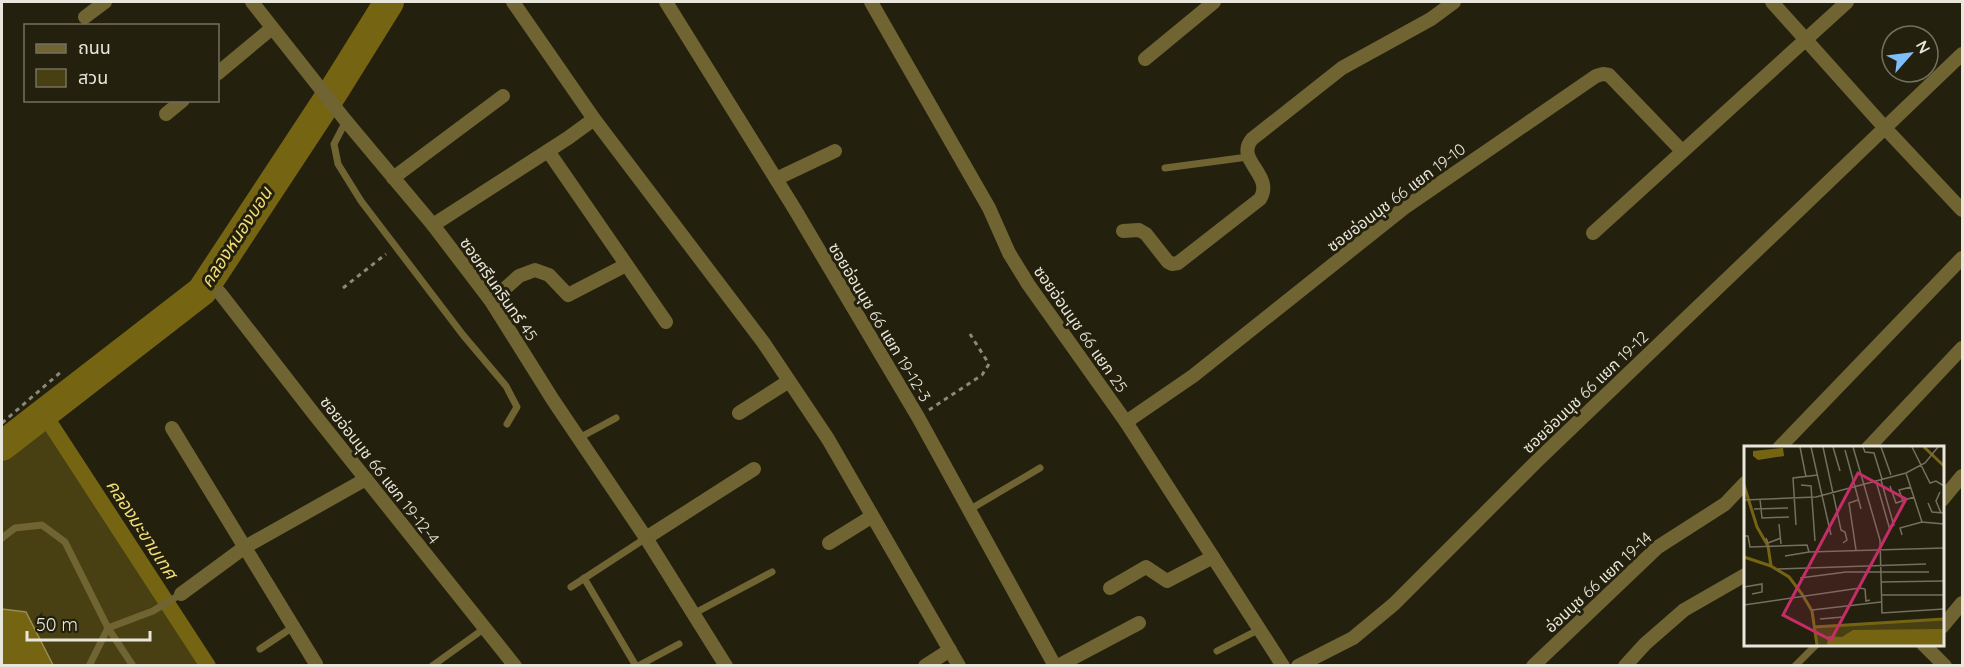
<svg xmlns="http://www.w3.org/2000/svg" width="1964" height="667" font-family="Quicksand,'Noto Sans Thai',sans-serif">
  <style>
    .green { fill: #483f12 }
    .water { fill: #756513; stroke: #988c4f; stroke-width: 1.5 }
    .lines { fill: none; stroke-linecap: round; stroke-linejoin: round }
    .canal { stroke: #756513; stroke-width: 16 }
    .river { stroke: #756513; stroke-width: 30 }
    .path { stroke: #8b897a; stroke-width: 3; stroke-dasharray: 4.5 4.5; stroke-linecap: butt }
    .lane { stroke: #6f6432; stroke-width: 7 }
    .street { stroke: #6f6432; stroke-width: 14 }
    .labels { text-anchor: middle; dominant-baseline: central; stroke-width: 6; stroke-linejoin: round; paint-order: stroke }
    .street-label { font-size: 16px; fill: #e9e7db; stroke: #24200e }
    .water-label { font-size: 18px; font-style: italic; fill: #f2dd74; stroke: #24200e }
    .inset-river { fill: none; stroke: #756513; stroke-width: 3 }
    .inset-road { fill: none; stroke: #737060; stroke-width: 1.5 }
    .view { fill: #c62d68; fill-opacity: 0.15; stroke: #c62d68; stroke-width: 3 }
    .inset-edge { fill: none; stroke: #e9e7db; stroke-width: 3 }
  </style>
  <rect width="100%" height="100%" fill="#24200e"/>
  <!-- green -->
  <polygon class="green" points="44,414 204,662 208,665 2,666 2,446"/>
  <!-- water -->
  <polygon class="water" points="2,609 26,612 53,665 2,665"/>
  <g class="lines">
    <!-- canal -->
    <polyline class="canal" points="44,414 208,666"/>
    <!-- river -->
    <polyline class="river" points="2,446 202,291 333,92 389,2"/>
    <!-- path -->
    <g class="path">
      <polyline points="343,288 386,254"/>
      <polyline points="929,410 982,375 989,364 970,334"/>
      <polyline points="2,423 62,371"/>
    </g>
    <!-- lane -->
    <g class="lane">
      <polyline points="346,121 334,144 338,164 361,201 463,335 506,386 517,407 507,424"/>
      <polyline points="1165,168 1248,157"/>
      <polyline points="579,438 616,418"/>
      <polyline points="969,510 1040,468"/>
      <polyline points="2,538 15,528 42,525 65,542 108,628 133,666"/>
      <polyline points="584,578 636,666"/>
      <polyline points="571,587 646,538"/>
      <polyline points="693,614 772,572"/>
      <polyline points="260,649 293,627"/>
      <polyline points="1217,651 1260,629"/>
      <polyline points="89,666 108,628 153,611 181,594"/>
      <polyline points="432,666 485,628"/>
      <polyline points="638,666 679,644"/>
      <polyline points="1795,666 1817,644"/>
    </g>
    <!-- street -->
    <g class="street">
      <polyline points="252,2 346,121 433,225 491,301 553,400 646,538 726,666"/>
      <polyline points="513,2 594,119 763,342 828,439 959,666"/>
      <polyline points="666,2 794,208 918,417 1055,666"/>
      <polyline points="871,2 989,208 1009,253 1028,284 1126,422 1283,666"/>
      <polyline points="1772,2 1885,128 1962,210"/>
      <polyline points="85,17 105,2"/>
      <polyline points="1145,59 1214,2"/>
      <polyline points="218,73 272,28"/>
      <polyline points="166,114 183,100"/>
      <polyline points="548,151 666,322"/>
      <polyline points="393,178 503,96"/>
      <polyline points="776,179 835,151"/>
      <polyline points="433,225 568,138 594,119"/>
      <path d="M1123,231L1139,230L1146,234L1168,262L1172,264L1178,263L1260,199C1275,175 1234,160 1252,139L1342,68L1431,19L1454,2"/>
      <polyline points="1593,233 1847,2"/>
      <polyline points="220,293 314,414 515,666"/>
      <polyline points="491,301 519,276 535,270 549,275 568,295 626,265"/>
      <polyline points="739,413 789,381"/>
      <polyline points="1126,422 1193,376 1404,208 1596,76 1603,74 1609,75 1682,151"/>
      <polyline points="172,428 316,664"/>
      <polyline points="1779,448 1962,258"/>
      <polyline points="1868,448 1962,348"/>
      <polyline points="1942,500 1962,476"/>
      <polyline points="646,538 754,469"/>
      <polyline points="829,543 871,517"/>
      <polyline points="1110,588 1146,567 1167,581 1213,557"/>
      <polyline points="181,594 245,547 366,479"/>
      <polyline points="1942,627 1962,603"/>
      <polyline points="1923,644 1945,666"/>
      <polyline points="925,666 950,650"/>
      <polyline points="1058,666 1139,623"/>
      <polyline points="1298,666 1353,638 1394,604 1538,460 1962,54"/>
      <polyline points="1533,666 1658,547 1725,504 1745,483"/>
      <polyline points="1625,666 1645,644 1684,610 1745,575"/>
    </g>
  </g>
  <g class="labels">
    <!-- street labels -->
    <g class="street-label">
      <text transform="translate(1396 197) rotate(-37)">ซอยอ่อนนุช 66 แยก 19-10</text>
      <text transform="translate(499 289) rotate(55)">ซอยศรีนครินทร์ 45</text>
      <text transform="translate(880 322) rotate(59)">ซอยอ่อนนุช 66 แยก 19-12-3</text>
      <text transform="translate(1081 329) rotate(55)">ซอยอ่อนนุช 66 แยก 25</text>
      <text transform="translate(1585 392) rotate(-44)">ซอยอ่อนนุช 66 แยก 19-12</text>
      <text transform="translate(380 470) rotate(52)">ซอยอ่อนนุช 66 แยก 19-12-4</text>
      <text transform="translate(1598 582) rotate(-43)">อ่อนนุช 66 แยก 19-14</text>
    </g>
    <!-- water labels -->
    <g class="water-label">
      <text transform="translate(236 237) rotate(-57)">คลองหนองบอน</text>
      <text transform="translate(142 529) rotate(57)">คลองมะขามเทศ</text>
    </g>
  </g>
  <!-- overview -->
  <g transform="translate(1744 446)">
    <rect width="200" height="200" fill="#24200e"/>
    <path d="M199,173V199H73L70,181Z" fill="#483f12"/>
    <path d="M39,2L40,10L14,14L9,10V5ZM199,183V199H83L84,190L98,191L109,184Z" fill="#756513"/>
    <path class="inset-river" d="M180,1L200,20M0,39L13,81L24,100L27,120L45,131L58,148L68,165L73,199M0,111L27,120M70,181L200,173"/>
    <path class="inset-road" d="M56,1L62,31M67,1L87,89M79,1L97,84L101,86L103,94L99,97M89,1L96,25M109,1L136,94L138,167L200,163M119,1L121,6L130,7L138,33M137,1L147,29M168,1L186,37L192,35L200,40M101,4L117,63M162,27L178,76L200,78M137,34L150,80M132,35L146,84M57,39L67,40L71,95M146,40L152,57L170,51M196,46L192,55L197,67M16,53L18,72L45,71M0,54L72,51L162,27L181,17L194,1M159,55L155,44L167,41M184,57L188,66L200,67M10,63L44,62M35,78L37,98M52,79L49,32L74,29M158,89L156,82L178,76M0,90H4L6,101L63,99L65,106L200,102M22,92L24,97L37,92M112,104L105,57L114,54M41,110L65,106M34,123L182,118M56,132L102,126H185M137,136L200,135M0,141L18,138V146L8,148M137,149H200M0,159L116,142L121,143L122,155L126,154M68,164L137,156M76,173L99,171"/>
    <path class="view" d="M114,27L162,53L87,194L39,169Z"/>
    <rect width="200" height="200" class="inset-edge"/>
  </g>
  <!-- border -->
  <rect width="1964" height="667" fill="none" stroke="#e9e7db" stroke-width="6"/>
  <!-- legend -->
  <rect x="24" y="24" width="195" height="78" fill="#24200e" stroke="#737060" stroke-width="1.5"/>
  <rect x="36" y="44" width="30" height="9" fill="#6f6432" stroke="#737060" stroke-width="1.5"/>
  <text x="78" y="54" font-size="18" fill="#e9e7db">ถนน</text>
  <rect x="36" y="69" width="30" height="18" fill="#483f12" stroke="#737060" stroke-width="1.5"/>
  <text x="78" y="84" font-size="18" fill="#e9e7db">สวน</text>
  <!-- north arrow -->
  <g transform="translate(1910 54) rotate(62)"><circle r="28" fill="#24200e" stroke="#737060" stroke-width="1.5"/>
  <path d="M0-4.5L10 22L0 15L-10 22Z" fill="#7ebef9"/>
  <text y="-9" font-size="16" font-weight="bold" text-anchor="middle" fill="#e9e7db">N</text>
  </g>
  <!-- scale -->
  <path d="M27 631v9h123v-9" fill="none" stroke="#e9e7db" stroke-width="3"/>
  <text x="36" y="631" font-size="18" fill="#e9e7db" stroke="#24200e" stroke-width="4.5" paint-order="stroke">50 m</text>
</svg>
